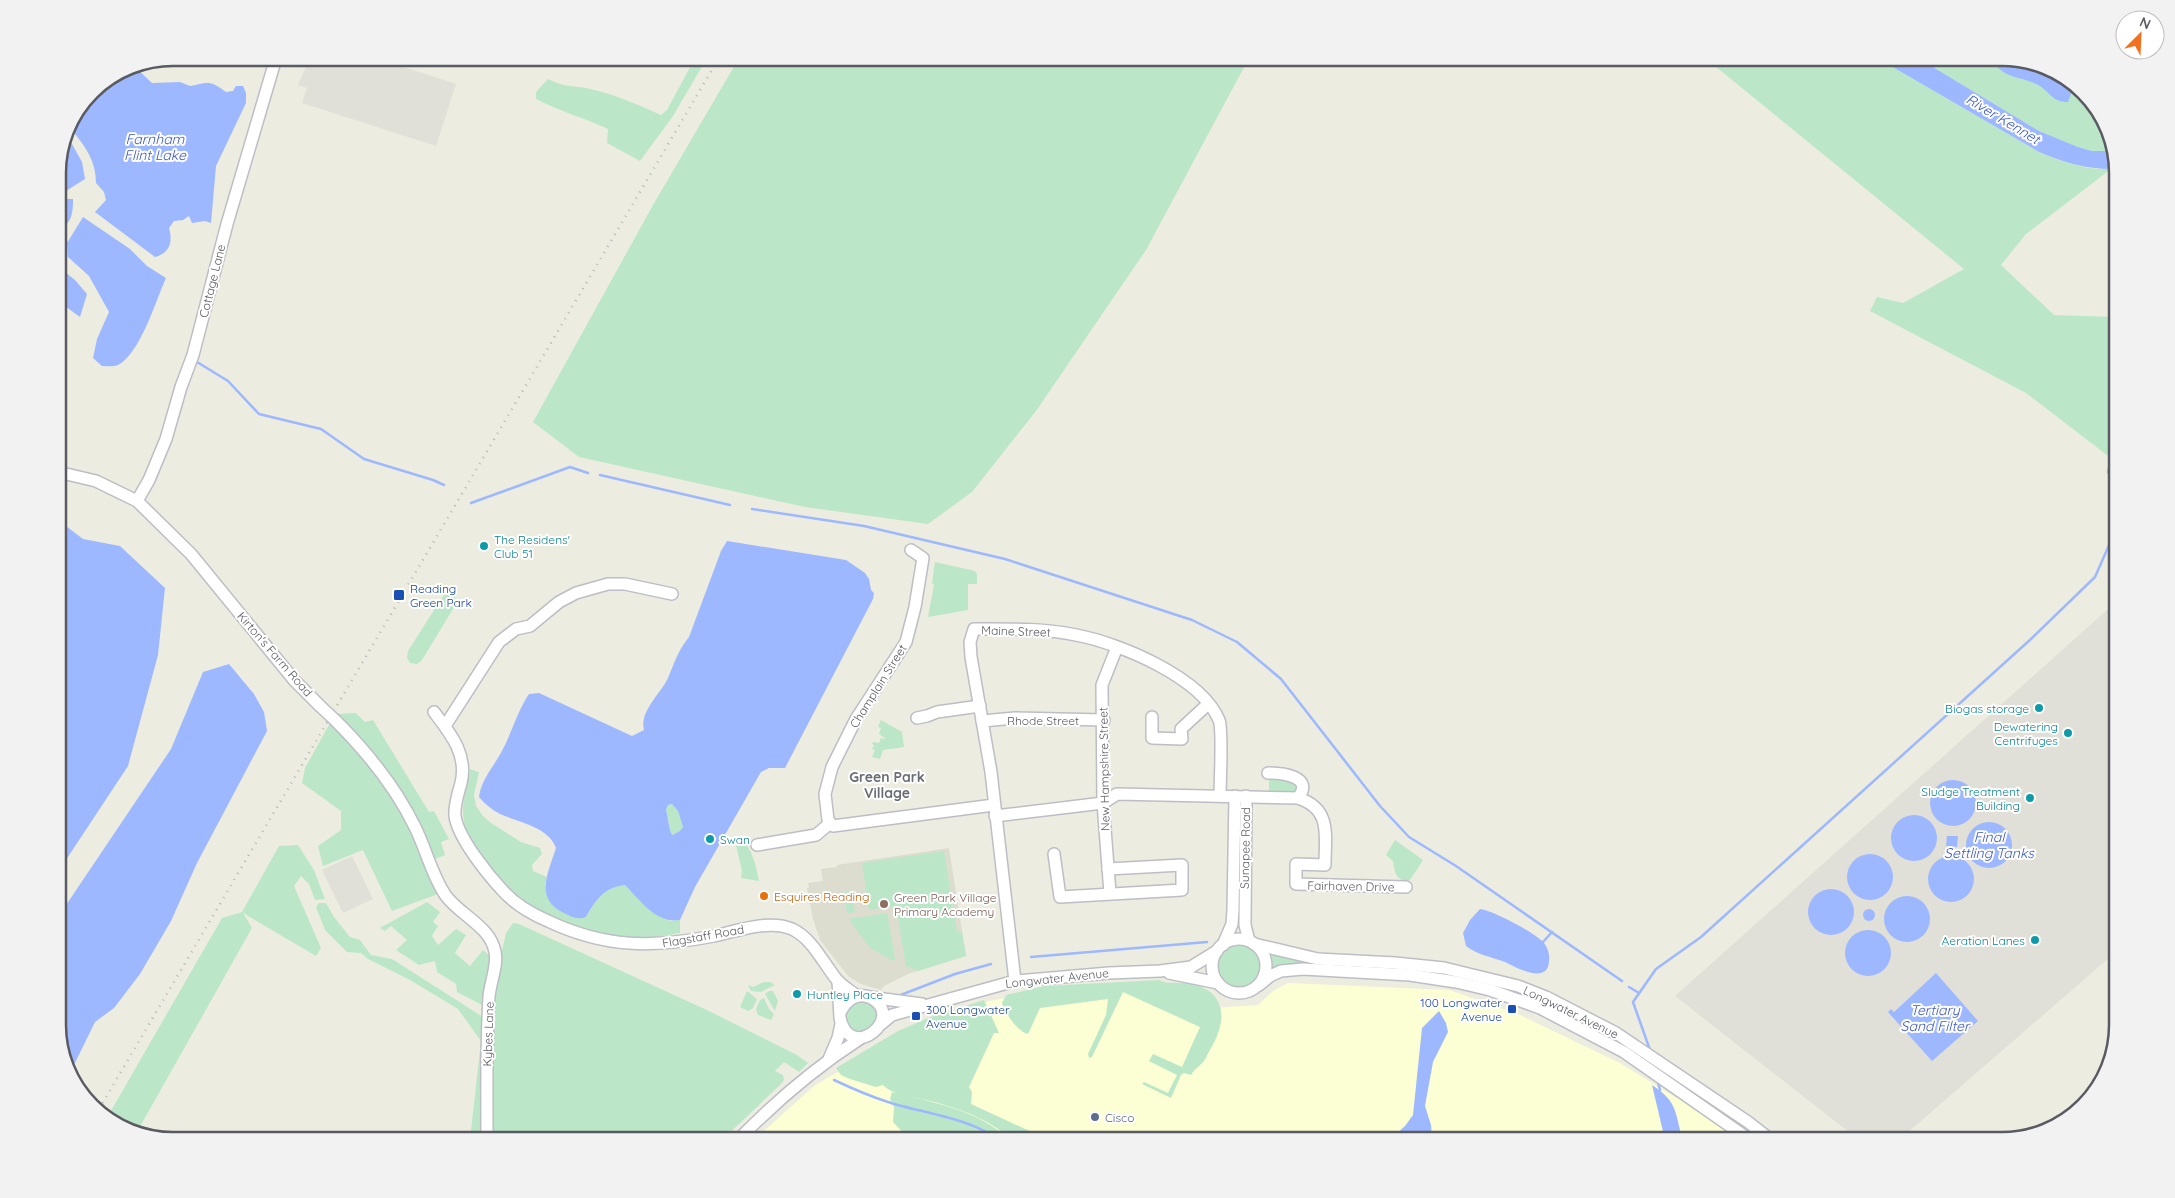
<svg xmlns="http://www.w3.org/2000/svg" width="2175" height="1198" font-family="Quicksand,sans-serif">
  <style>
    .commercial { fill: #fcffd3 }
    .industrial { fill: #e0e0d8 }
    .education { fill: #dcddcf }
    .green { fill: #bbe7c8 }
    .water { fill: #9eb8ff; fill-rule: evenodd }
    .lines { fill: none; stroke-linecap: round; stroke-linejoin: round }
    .stream { stroke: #9eb8ff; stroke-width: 2.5 }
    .minor-casing { stroke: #bdbec5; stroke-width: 14 }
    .minor { stroke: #fff; stroke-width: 11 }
    .rail { stroke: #b6b6b7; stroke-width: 2.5; stroke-dasharray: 1 6; stroke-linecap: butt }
    .minor-bridge-casing { stroke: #bdbec5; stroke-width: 14; stroke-linecap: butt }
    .minor-bridge { stroke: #fff; stroke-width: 11 }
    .culture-dot { fill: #0f9aa8; stroke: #fff; stroke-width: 2 }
    .transit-dot { fill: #1a4fb4; stroke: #fff; stroke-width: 2 }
    .food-dot { fill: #e8710a; stroke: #fff; stroke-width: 2 }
    .education-dot { fill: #8d6e63; stroke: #fff; stroke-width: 2 }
    .service-dot { fill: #5c6f8a; stroke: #fff; stroke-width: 2 }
    .labels { text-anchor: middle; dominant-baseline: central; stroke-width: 4; stroke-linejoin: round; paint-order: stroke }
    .street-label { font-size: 12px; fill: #595a62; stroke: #fff }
    .culture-label { font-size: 12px; fill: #0d838f; stroke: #fff; text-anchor: end }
    .transit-label { font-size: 12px; fill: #164399; stroke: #fff; text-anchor: start }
    .food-label { font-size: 12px; fill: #c56008; stroke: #fff; text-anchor: start }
    .education-label { font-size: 12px; fill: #785e54; stroke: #fff; text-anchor: start }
    .service-label { font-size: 12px; fill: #4e5e75; stroke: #fff; text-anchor: start }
    .water-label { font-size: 14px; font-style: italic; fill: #3b55c8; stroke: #fff }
    .neighbourhood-label { font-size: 14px; font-weight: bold; fill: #6a6c74; stroke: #fff }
    .rim { fill: none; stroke: #595a62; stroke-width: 2.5 }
  </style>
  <rect width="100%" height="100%" fill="#ecede0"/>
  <!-- commercial -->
  <polygon class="commercial" points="1288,983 1449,990 1518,1014 1620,1063 1744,1140 754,1140 814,1086 900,1035 981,1003 1027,993 1186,990 1214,1008 1258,1005 1273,991"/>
  <!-- industrial -->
  <g class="industrial">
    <polygon points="300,58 376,58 456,84 436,146 302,103 307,88 298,85 306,67 298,64"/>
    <polygon points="2117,601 2117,951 1899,1140 1859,1140 1675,996"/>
    <polygon points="352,856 373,899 343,913 322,870"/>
  </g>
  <!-- education -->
  <polygon class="education" points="949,848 966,956 908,974 884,986 881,990 861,984 848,976 820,940 813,919 807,888 809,888 808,883 823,881 821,869 837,867 837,865"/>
  <!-- green -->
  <g class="green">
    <path d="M695,58H707L673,116L640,161L607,143L608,129C584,118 559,111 536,99V92L548,79C561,86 571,86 586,88C611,93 637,104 661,115L667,110Z"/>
    <polygon points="739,58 1249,58 1146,250 1036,411 972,492 928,524 805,507 579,457 533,422 653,205"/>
    <path d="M1705,58H1877L2039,152C2062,162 2085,170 2111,169L2026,234L2001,265L2054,315L2117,317V428L2112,459L2026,393L1870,311L1877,297L1903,303L1964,269Z"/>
    <polygon points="1918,58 2002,58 2053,70 2098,109 2112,151 2092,151 2078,147 2039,131"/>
    <polygon points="935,562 975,571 977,574 977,584 968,584 968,610 928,617 934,585 932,583"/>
    <polygon points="448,594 455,597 456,604 422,660 417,664 410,663 407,658 408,651 443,596"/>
    <polygon points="356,713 365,722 373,720 429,812 434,811 449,839 441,842 445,855 428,862 438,894 392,911 363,850 323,866 318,846 341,830 341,811 302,783 305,768 335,714"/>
    <polygon points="881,720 902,732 904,747 883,750 880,759 872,757 875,750 872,749 874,745 872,744 873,742 879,743 881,738 884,739 885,738 879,734 881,728 878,727"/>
    <path d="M470,769L479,772L474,795L476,806L483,816L491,823L521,842L540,848L542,854L532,865L533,871L547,877L545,885L586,917C596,900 603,888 625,885L670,921L680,920V933C631,943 593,938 548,915C536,909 525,904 515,896C505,886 496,875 488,864C478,851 466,837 464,821C460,804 468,786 470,769Z"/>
    <polygon points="1269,774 1291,775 1300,791 1269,791"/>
    <path d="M673,804L678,811L683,827L680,831L671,835C668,826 670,819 666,810L668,805Z"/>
    <path d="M1395,840L1423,860L1410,880C1397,883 1394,872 1393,861L1386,855Z"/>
    <path d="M742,841C752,846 757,870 759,881L741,878L742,871L736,845Z"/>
    <polygon points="298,845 314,870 325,899 315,900 309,884 301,876 294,886 321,948 316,956 243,913 252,928 137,1132 122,1128 108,1116 222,918 242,912 279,846"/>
    <polygon points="944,851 957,932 962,932 966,956 918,971 906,966 896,906 869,910 862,863"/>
    <polygon points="851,891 855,912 847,914 844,892"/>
    <polygon points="427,902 440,912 433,922 438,926 432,936 438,945 456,929 466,935 455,953 470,966 483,950 499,964 506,933 513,923 519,924 709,1011 797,1055 808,1063 799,1072 784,1062 775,1071 783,1075 784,1080 781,1084 722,1140 470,1140 481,1041 458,1009 410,980 368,959 361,953 347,952 325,930 316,907 319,903 326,903 334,917 350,937 360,940 371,955 392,959 483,1017 484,1006 457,992 456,984 437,972 435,961 419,965 396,950 407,940 391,926 385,931 380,928"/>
    <polygon points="887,913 895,959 893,961 869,947 849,919"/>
    <circle cx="1239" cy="966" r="22"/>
    <polygon points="1272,954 1318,964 1435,970 1541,997 1539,1002 1513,993 1297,964 1280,967 1273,971"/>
    <path d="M1159,980C1169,986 1182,980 1193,984C1227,993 1227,1021 1211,1048C1208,1052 1207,1057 1204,1061C1199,1067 1195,1068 1191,1075L1184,1073L1181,1075L1171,1098L1142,1084L1144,1082L1168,1093L1177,1075L1149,1061L1153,1054L1182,1067L1200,1027L1123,992L1092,1057L1089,1058L1088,1054L1106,1015L1108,999L1040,1008L1028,1034C1018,1032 1005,1013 1002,1003L1006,995L1045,986Z"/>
    <polygon points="764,982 770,982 775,985 761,992 751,991 748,985 753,987"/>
    <polygon points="747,991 757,999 753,1008 748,1011 740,1007"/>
    <polygon points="769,991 773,991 778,1001 775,1011 765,994"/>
    <polygon points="764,998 769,1009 774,1014 771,1020 758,1015 756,1009 760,1000"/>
    <circle cx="862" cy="1016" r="16"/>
    <path d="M984,1000L999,1033H994L969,1087L972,1092L971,1104L1049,1140H1011C990,1119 958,1108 930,1101C915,1097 894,1096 883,1085L876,1087L850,1079L841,1075L836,1068L898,1031L928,1018Z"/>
    <path d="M892,1092C931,1102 980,1110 1009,1140H915L911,1135L908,1138L893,1122L894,1107L890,1099Z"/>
  </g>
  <!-- water -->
  <g class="water">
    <path d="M1877,58H1918L2039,131L2078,147L2092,151H2112L2117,169C2089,170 2065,163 2039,152Z"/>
    <path d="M2000,59C2029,68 2055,60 2071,94L2068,102C2051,102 2051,92 2038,85C2021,76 2008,80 1993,63L1995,60Z"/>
    <path d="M133,65L152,83L180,82L190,86C209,82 210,80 226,92L233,91L236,86H243L246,93V103L216,166L211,223L205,221L192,223L189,216L183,220L174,221L169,228C173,242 170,253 155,257L95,212L106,200L104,192L96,183C96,159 83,143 68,126L91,91L129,66Z"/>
    <polygon points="67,135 82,162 85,179 69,189 58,199 58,166 65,136"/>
    <path d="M67,199H73C73,213 72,222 60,230L58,228V202Z"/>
    <path d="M83,217L130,249L147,266L166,278C156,300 140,354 118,365C114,367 106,366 102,366L93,358L97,339L109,312L89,276L68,257L67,243Z"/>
    <polygon points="60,268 75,280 87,294 80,317 58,301 58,271"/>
    <polygon points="58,520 83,539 120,546 165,588 158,655 128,766 58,872"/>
    <path d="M727,541L846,560L865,573L869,579L871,590L874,593L873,599L785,768H769L761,772L695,887L680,920C656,924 640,900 625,885C603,888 596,900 586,917C577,920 572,917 564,913C534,899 548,873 556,848C549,827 518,822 500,814C492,810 484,803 479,797C481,780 494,766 502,751C512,732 517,712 529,694L539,693L632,736L644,730C639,712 661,693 668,678C674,664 678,650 689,637L721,551ZM672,804L678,811L683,827L680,831L672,835C668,827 669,819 666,810L668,805Z"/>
    <polygon points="229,664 254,694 264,712 267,731 197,863 171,921 140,974 114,1008 95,1022 71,1071 58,1033 58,917 171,749 203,672"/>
    <circle cx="1953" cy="803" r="23"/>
    <circle cx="1914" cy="838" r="23"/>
    <circle cx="1989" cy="845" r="23"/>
    <polygon points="1947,836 1958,836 1957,847 1946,846"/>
    <circle cx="1870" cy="877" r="23"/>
    <circle cx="1951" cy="879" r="23"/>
    <circle cx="1831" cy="912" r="23"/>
    <circle cx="1907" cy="919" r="23"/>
    <path d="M1480,909C1492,910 1536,933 1544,943C1548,948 1550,955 1549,961C1548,985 1517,968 1505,962C1492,957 1477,955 1466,946L1463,933L1470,920Z"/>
    <circle cx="1869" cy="915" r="6"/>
    <circle cx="1868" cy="953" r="23"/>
    <polygon points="1936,973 1978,1021 1932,1061 1888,1012 1891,1009 1894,1012"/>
    <polygon points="1439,1011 1446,1023 1448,1032 1433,1062 1425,1106 1431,1125 1432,1140 1390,1140 1405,1126 1413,1115 1422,1028"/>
    <path d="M1652,1085C1675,1100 1675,1109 1681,1134L1690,1140H1665Z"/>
  </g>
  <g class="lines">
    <!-- stream -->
    <g class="stream">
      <polyline points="197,362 228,381 259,414 321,429 364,459 433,480 444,485"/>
      <polyline points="600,475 730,505"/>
      <polyline points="471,503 570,467 588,473"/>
      <polyline points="752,509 864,526 1005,559 1192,620 1237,642 1281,679 1380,806 1409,837 1456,866 1622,981"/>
      <polyline points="1543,942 1552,932"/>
      <polyline points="1031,957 1207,942"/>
      <polyline points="1629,987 1639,993"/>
      <polyline points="898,996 955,974 991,964"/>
      <polyline points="1650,1050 1633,1002 1656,969 1701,937 2031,639 2095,577 2117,527"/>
      <polyline points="1657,1079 1660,1090"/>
      <path d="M834,1080C851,1088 869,1096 888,1102C917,1112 976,1119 997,1140"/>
    </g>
    <defs>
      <g id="minor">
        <polyline points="2117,464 2114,471 2117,473"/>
        <polyline points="58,472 96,481 137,501 191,554 294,680 320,706"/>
        <polyline points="137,501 149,480 166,439 181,387 193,355 227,224 276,58"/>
        <polyline points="911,550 923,558 915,607 906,642 856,719 832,767 825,794 828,820 833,826 994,805"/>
        <path d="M434,712C450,733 468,754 461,783C458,794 454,805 455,816C458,838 488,875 504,892C516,905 532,914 548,921C605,948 652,948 714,936C737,931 769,919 792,929C813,939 823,963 837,980C842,986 851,991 857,996"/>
        <polyline points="1152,717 1152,738 1182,739 1181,729 1208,704"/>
        <polyline points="917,718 927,716 937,712 980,706"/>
        <path d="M336,721C368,753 395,786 415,827C426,849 432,876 446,896C460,915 491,927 495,952C498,965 490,983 489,997C486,1045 487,1092 487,1140"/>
        <polyline points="982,721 1015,718 1104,720"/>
        <polyline points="445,726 499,642 516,629 530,626 559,602 576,593 608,584 625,584 672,594"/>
        <path d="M1268,773C1281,773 1315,776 1298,798"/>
        <polyline points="1246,796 1245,925 1249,941"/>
        <path d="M995,816L1103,803L1117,794L1298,798C1332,809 1325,835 1325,865L1296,864V884L1406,887"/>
        <polyline points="757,845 816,835 829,824"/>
        <polyline points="1054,854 1060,897 1182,890 1182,865 1108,869"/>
        <polyline points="1110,893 1103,803 1102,685 1117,647"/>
        <circle cx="1239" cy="966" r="27"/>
        <polyline points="1254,944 1318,959 1395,963 1444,968 1518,986 1546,997 1616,1033 1748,1122 1771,1140"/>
        <polyline points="1223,945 1232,924 1233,910 1235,796"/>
        <polyline points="1169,973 1218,983"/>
        <path d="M838,981L840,1018C850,1064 907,1017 871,998C857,991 845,1001 840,1013"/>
        <path d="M1015,981L991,772L971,657L970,642L974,629C1008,629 1042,628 1076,635C1119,643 1201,677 1219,720C1223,729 1220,782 1220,796"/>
        <polyline points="1259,985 1270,976 1281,971 1303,969 1410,975 1456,982 1490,990 1540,1008 1624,1052 1750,1140"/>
        <polyline points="869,997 922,1004"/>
        <polyline points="881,1024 892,1015 1015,981 1109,973 1160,971 1191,967 1217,951"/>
        <polyline points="829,1059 838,1038 841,1024"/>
        <path d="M738,1140C775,1102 816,1067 861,1038"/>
      </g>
    </defs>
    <!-- minor casing -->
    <use href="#minor" class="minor-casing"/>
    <!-- minor -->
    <use href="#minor" class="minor"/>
    <!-- rail -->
    <polyline class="rail" points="99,1109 719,58"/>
    <defs>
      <polyline id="minor-bridge" points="320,706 336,721"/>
    </defs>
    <!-- minor-bridge casing -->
    <use href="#minor-bridge" class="minor-bridge-casing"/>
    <!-- minor-bridge -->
    <use href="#minor-bridge" class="minor-bridge"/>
  </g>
  <!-- markers -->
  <g class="culture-dot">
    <circle cx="484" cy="546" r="5"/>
    <circle cx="2039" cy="708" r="5"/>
    <circle cx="2068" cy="733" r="5"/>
    <circle cx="2030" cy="798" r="5"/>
    <circle cx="710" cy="839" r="5"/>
    <circle cx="2035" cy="940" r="5"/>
    <circle cx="797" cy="994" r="5"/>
  </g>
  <g class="transit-dot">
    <rect x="393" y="589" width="12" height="12" rx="2.5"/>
    <rect x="1507" y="1004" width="10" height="10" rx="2.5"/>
    <rect x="911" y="1011" width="10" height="10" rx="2.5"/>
  </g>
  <circle class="food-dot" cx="764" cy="896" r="5"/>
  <circle class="education-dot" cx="884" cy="904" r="5"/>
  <circle class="service-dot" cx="1095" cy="1117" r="5"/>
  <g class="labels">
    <!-- street labels -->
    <g class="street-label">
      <text transform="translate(212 281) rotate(-76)">Cottage Lane</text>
      <text transform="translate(1016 631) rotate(2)">Maine Street</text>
      <text transform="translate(275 654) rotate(49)">Kirton's Farm Road</text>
      <text transform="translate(878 686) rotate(-58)">Champlain Street</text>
      <text x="1043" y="720">Rhode Street</text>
      <text transform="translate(1104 769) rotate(-91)">New Hampshire Street</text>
      <text transform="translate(1245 848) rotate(-89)">Sunapee Road</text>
      <text transform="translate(1351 886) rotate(1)">Fairhaven Drive</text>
      <text transform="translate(703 936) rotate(-10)">Flagstaff Road</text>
      <text transform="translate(1057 978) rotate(-6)">Longwater Avenue</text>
      <text transform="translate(1571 1012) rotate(26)">Longwater Avenue</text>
      <text transform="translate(488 1034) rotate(-88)">Kybes Lane</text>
    </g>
    <!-- culture labels -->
    <g class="culture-label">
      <text x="494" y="539" text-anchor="start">The Residens'<tspan x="494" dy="14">Club 51</tspan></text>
      <text x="2029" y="708">Biogas storage</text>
      <text x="2058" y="726">Dewatering<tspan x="2058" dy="14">Centrifuges</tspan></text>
      <text x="2020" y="791">Sludge Treatment<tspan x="2020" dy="14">Building</tspan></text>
      <text x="720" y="839" text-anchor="start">Swan</text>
      <text x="2025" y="940">Aeration Lanes</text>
      <text x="807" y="994" text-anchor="start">Huntley Place</text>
    </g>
    <!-- transit labels -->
    <g class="transit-label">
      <text x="410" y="588">Reading<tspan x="410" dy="14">Green Park</tspan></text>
      <text x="1502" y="1002" text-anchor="end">100 Longwater<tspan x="1502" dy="14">Avenue</tspan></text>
      <text x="926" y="1009">300 Longwater<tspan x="926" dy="14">Avenue</tspan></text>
    </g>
    <!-- food labels -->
    <g class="food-label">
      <text x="774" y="896">Esquires Reading</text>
    </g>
    <!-- education labels -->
    <g class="education-label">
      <text x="894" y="897">Green Park Village<tspan x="894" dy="14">Primary Academy</tspan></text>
    </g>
    <!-- service labels -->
    <g class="service-label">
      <text x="1105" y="1117">Cisco</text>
    </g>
    <!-- water labels -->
    <g class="water-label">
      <text transform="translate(2003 119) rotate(31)">River Kennet</text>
      <text x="155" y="139">Farnham<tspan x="155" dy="16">Flint Lake</tspan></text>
      <text x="1989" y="837">Final<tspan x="1989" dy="16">Settling Tanks</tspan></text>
      <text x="1935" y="1010">Tertiary<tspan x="1935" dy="16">Sand Filter</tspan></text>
    </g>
    <!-- neighbourhood labels -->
    <g class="neighbourhood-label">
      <text x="887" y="777">Green Park<tspan x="887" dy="16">Village</tspan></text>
    </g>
  </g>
  <!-- crop -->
  <path d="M0 0H2175V1198H0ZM173 66H2002A107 107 0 0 1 2109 173V1025A107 107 0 0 1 2002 1132H173A107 107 0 0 1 66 1025V173A107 107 0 0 1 173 66Z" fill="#f2f2f2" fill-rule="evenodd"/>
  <path class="rim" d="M173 66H2002A107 107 0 0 1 2109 173V1025A107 107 0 0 1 2002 1132H173A107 107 0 0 1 66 1025V173A107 107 0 0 1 173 66Z"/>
  <!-- north arrow -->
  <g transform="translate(2140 35) rotate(24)"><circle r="24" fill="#ffffff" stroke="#bdbdc0"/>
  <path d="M0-4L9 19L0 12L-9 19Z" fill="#f27121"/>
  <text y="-8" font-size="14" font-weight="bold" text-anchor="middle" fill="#595a62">N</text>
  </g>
</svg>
